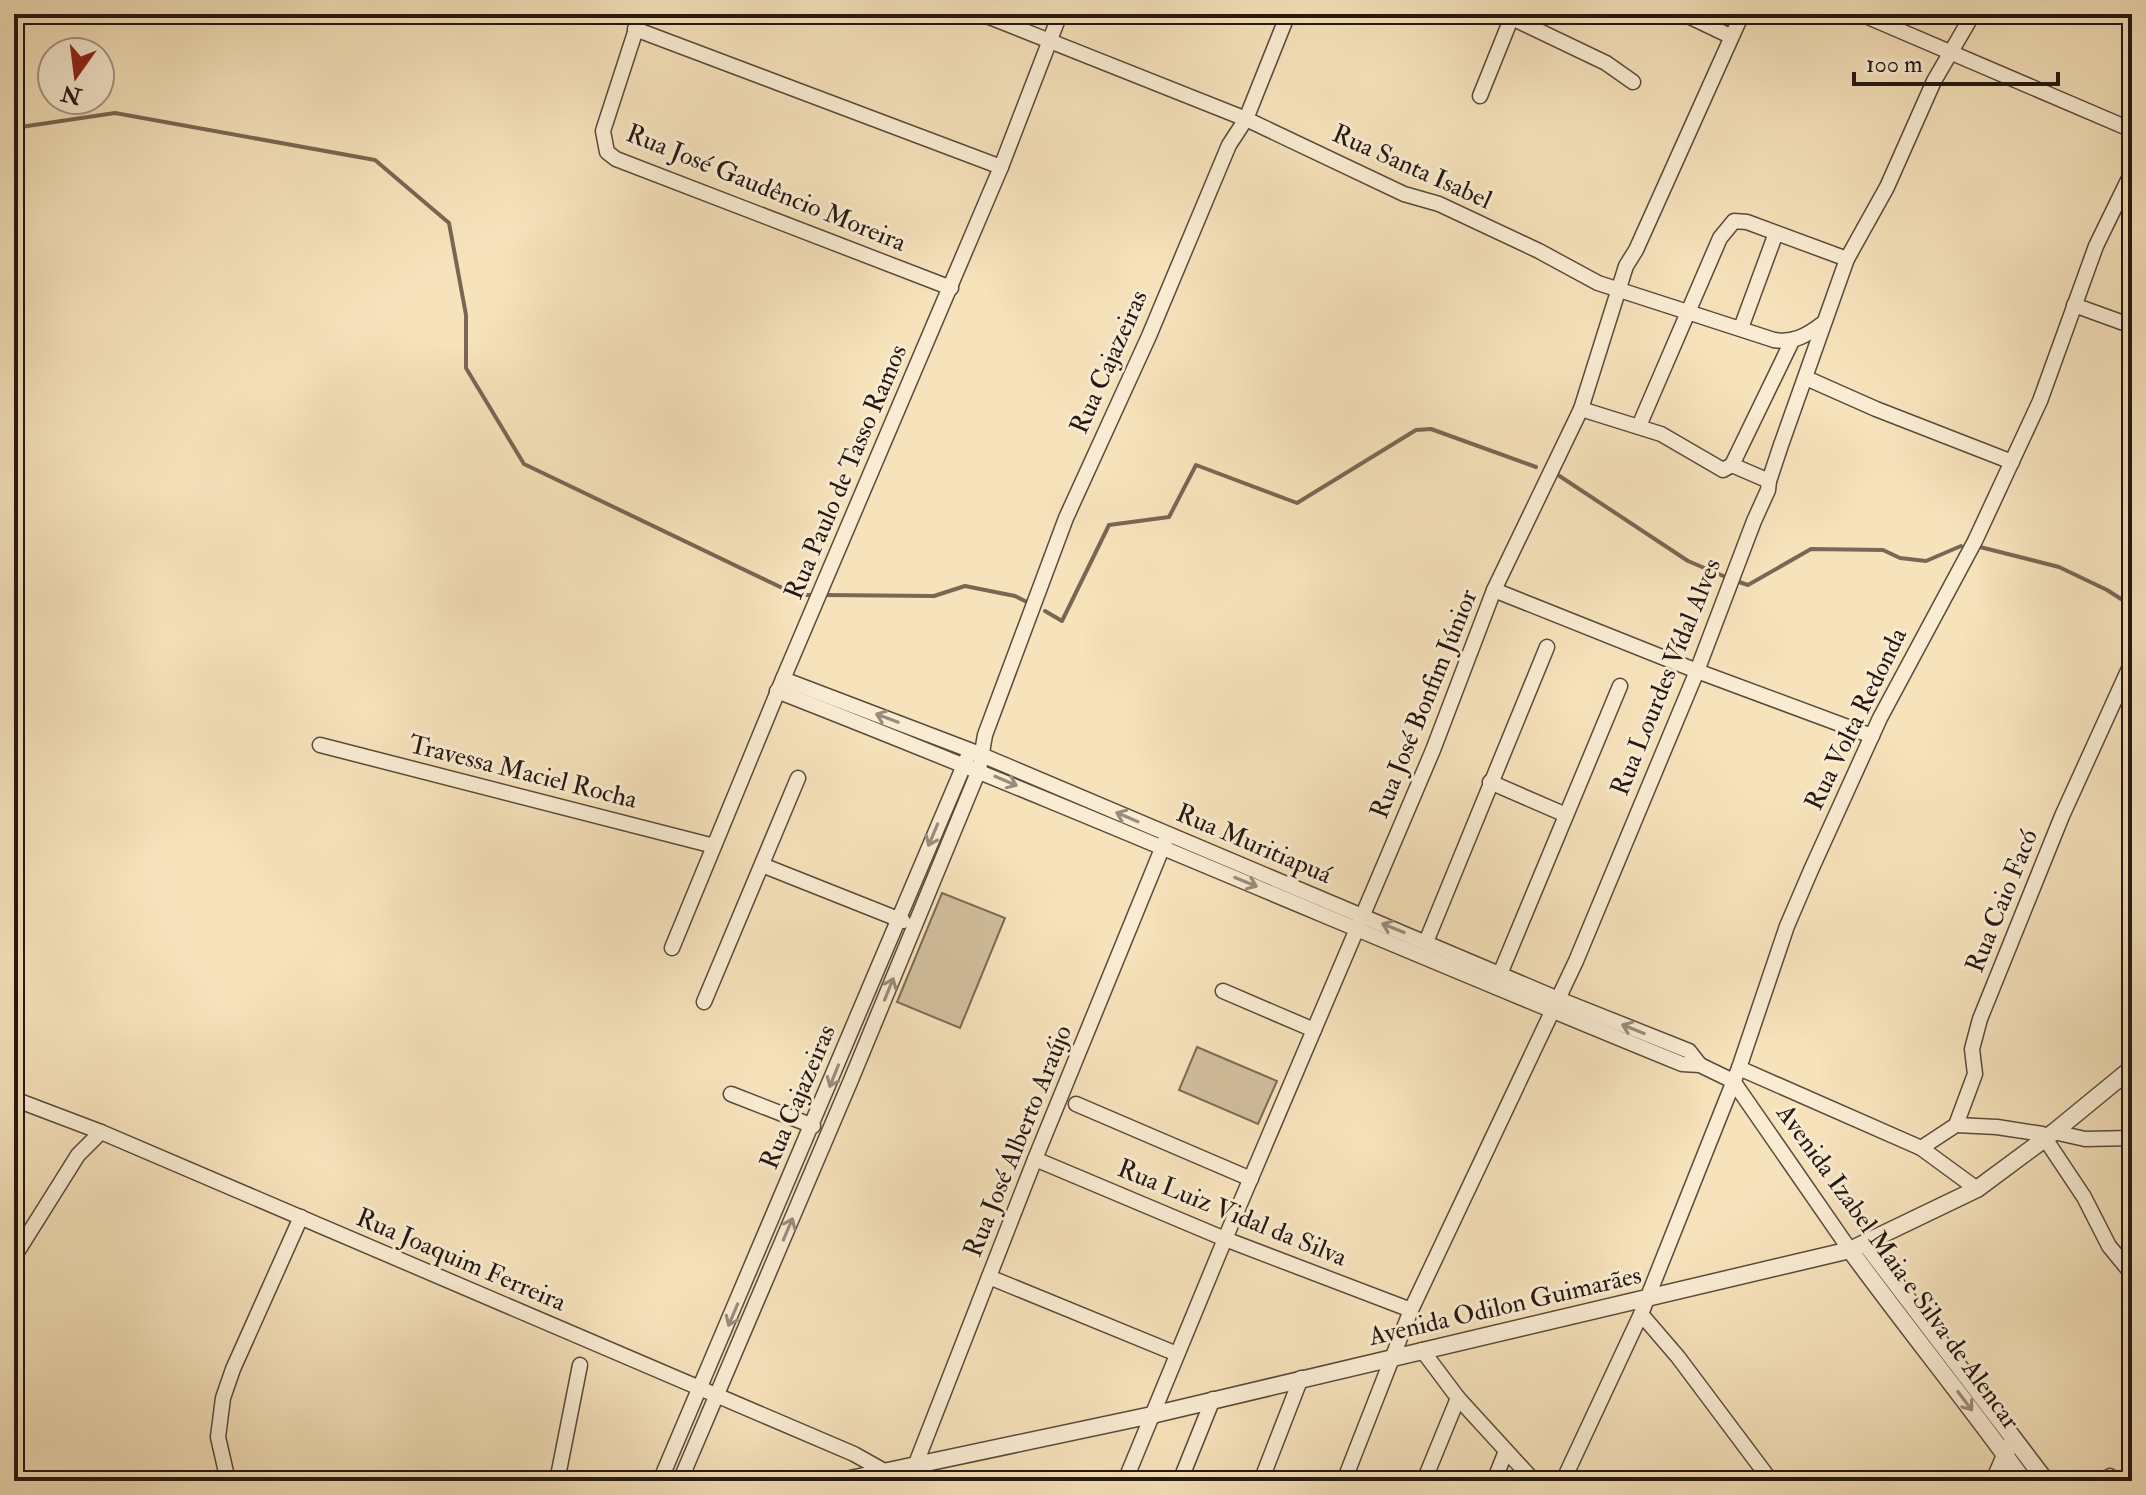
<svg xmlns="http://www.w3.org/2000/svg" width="2146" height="1495" font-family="'IM FELL Double Pica',serif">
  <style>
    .green { fill: #d2bf9e; stroke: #7c6b58; stroke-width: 2 }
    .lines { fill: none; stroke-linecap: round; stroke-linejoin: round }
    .stream { stroke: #786754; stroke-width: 4 }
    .minor-casing { stroke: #594a3c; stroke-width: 17 }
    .tertiary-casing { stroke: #594a3c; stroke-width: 19 }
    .minor { stroke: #f9ecd3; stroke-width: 14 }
    .tertiary { stroke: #f9ecd3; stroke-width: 16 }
    .oneway { stroke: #9a8c7c }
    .labels { text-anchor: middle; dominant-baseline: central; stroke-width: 6; stroke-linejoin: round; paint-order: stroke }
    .street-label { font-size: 26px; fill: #251711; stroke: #f9ecd3 }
  </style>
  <rect width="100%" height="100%" fill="#f6e2bb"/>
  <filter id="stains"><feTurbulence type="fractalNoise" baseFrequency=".0025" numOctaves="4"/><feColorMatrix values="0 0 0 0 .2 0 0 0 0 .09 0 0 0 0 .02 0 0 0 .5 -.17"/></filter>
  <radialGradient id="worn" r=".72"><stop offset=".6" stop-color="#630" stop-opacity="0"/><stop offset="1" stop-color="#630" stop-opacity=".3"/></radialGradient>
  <!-- green -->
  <g class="green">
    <polygon points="942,893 1005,918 960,1028 897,1002"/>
    <polygon points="1197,1047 1277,1081 1258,1124 1179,1090"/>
  </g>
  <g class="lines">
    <!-- stream -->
    <g class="stream">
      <polyline points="14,128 115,113 375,160 449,223 466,315 466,368 524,464 797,595 810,595"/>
      <polyline points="1558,475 1688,561 1728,578"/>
      <polyline points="1980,547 2059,567 2107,590 2132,606"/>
      <polyline points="1736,581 1748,585 1811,549 1883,550 1900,558 1926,561 1961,546"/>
      <polyline points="824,595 934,596 965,586 1015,596 1027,602"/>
      <polyline points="1045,611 1062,621 1109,525 1169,517 1196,465 1297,503 1416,430 1431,429 1536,467"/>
    </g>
    <defs>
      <g id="minor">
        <polyline points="641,14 603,131 607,152 616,159 951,288"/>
        <path d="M982,14L1246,119L1404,194L1439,204L1539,251L1598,283L1774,340C1793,343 1806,336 1822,324"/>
        <polyline points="1684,14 1730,36"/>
        <polyline points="1861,14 2132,130"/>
        <polyline points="1512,18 1606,63 1633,82"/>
        <polyline points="635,29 1001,167"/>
        <polyline points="1480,96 1513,14"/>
        <polyline points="2074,305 2132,326"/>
        <polyline points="1741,328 1776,233"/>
        <polyline points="1806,378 1876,409 2012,462"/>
        <polyline points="1581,409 1661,434 1723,470 1732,465 1769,481"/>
        <polyline points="1639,426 1720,238 1734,221 1747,222 1847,259"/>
        <polyline points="1732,465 1792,341"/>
        <polyline points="1494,590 1697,671 1872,736"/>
        <polyline points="783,679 972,751 1556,998 1689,1051 1700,1065"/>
        <path d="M777,691C1081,810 1380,941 1682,1064L1700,1065L1733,1081L1850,1250"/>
        <polyline points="320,745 714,846"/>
        <polyline points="1490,782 1566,815"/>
        <polyline points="762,865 903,921"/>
        <polyline points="1426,942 1547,647"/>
        <polyline points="672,948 783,679 1001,167 1060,14"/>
        <polyline points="1500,974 1620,686"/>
        <polyline points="1223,991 1314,1030"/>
        <polyline points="704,1002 798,778"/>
        <polyline points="1739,1068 1921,1148 1977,1189"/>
        <polyline points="731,1094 813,1126"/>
        <polyline points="14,1099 101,1132 854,1454 886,1472"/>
        <polyline points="1076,1104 1251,1179"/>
        <polyline points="1956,1125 1997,1127 2042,1134 2084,1197 2109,1246 2132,1274"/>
        <polyline points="2054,1132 2085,1139 2132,1138"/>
        <polyline points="1921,1148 1956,1125 1975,1074 1972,1049 1980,1019 2062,816 2132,662"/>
        <polyline points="1035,1159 1225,1239 1411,1310"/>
        <polyline points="14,1257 78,1155 101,1132"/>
        <polyline points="989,1277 1177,1354"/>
        <polyline points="1641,1314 1678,1357 1771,1481"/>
        <polyline points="1422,1350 1458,1398 1534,1481"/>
        <polyline points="915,1466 1035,1159 1166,839"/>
        <polyline points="2110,1476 2113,1481"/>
        <polyline points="228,1481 218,1437 223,1398 233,1369 301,1217"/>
        <polyline points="557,1481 580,1365"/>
        <polyline points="660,1481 967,758"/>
        <polyline points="680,1481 851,1080 979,770 985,735 1066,518 1149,336 1229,145 1246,119 1288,14"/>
        <polyline points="1125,1481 1225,1239 1433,750 1494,590 1581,409 1626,266 1636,250 1742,14"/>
        <polyline points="1180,1481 1213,1399"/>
        <polyline points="1261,1481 1301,1378"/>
        <polyline points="1344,1481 1411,1310 1576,961 1697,671 1754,521 1768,490 1769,481 1781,445 1847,259 1887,187 1934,81 1973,14"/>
        <polyline points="1424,1481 1458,1398"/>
        <polyline points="1494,1481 1506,1451"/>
        <polyline points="1563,1481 1641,1314 1739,1068 1787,926 1811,870 1880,718 1975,541 2040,401 2096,246 2132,172"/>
      </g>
      <g id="tertiary">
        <polyline points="1865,1243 2046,1481"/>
        <path d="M1850,1250C1907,1328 1968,1403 2024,1481"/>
        <polyline points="841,1481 1152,1415 1850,1250 1977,1189 2054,1132 2132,1068"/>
        <polyline points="1994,1481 2009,1446"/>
      </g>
    </defs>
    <!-- minor casing -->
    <use href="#minor" class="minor-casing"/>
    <!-- tertiary casing -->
    <use href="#tertiary" class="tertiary-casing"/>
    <!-- minor -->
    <use href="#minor" class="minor"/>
    <!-- tertiary -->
    <use href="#tertiary" class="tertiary"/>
  </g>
  <!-- one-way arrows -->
  <defs><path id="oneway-shaft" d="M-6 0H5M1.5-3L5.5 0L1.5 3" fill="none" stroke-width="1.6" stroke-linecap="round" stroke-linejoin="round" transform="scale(2)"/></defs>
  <g class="oneway">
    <use href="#oneway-shaft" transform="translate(887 718) rotate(-159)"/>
    <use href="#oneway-shaft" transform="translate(1006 781) rotate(23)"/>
    <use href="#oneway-shaft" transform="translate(1127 817) rotate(-157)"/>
    <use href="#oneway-shaft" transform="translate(933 835) rotate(113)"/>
    <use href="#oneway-shaft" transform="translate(1246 882) rotate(22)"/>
    <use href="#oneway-shaft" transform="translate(1393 928) rotate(-158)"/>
    <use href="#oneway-shaft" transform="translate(889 989) rotate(-68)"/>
    <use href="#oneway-shaft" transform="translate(1633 1029) rotate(-158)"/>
    <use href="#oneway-shaft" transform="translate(834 1076) rotate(112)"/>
    <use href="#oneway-shaft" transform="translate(788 1229) rotate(-67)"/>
    <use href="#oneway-shaft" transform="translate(733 1315) rotate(113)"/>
    <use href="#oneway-shaft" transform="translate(1965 1401) rotate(53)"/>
  </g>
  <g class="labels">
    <!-- street labels -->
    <g class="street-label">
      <text transform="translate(1412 167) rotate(24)">Rua Santa Isabel</text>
      <text transform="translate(766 188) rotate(22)">Rua José Gaudêncio Moreira</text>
      <text transform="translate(1109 362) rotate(-66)">Rua Cajazeiras</text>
      <text transform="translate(846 472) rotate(-67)">Rua Paulo de Tasso Ramos</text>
      <text transform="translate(1666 677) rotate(-68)">Rua Lourdes Vídal Alves</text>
      <text transform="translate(1424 704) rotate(-68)">Rua José Bonfim Júnior</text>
      <text transform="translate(1856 719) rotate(-64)">Rua Volta Redonda</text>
      <text transform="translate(523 772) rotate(14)">Travessa Maciel Rocha</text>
      <text transform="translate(1254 844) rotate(23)">Rua Muritiapuá</text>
      <text transform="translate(2002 901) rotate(-68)">Rua Caio Facó</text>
      <text transform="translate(798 1097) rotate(-67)">Rua Cajazeiras</text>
      <text transform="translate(1018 1141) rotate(-68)">Rua José Alberto Araújo</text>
      <text transform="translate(1232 1213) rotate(22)">Rua Luiz Vidal da Silva</text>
      <text transform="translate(461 1260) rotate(23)">Rua Joaquim Ferreira</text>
      <text transform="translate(1898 1267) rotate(54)">Avenida Izabel Maia e Silva de Alencar</text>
      <text transform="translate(1505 1306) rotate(-13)">Avenida Odilon Guimarães</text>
    </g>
  </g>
  <!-- margin -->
  <rect width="2146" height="1495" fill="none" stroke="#f6e2bb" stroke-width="48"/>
  <rect x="16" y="16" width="2114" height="1463" fill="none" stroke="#251711" stroke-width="4"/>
  <rect x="24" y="24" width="2098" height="1447" fill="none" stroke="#251711" stroke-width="2"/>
  <!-- north arrow -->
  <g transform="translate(76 76) rotate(194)"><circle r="38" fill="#f9ecd3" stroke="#a49785" stroke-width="2"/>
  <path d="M0-6L14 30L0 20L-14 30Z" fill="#8f2418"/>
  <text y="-12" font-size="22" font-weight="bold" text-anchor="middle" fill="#251711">N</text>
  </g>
  <!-- scale -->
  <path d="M1854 72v12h204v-12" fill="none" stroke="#251711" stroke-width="4"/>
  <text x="1866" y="72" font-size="24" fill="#251711" stroke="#f9ecd3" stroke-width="6" paint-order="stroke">100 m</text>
  <rect width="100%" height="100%" filter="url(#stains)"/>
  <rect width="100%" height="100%" fill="url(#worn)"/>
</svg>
